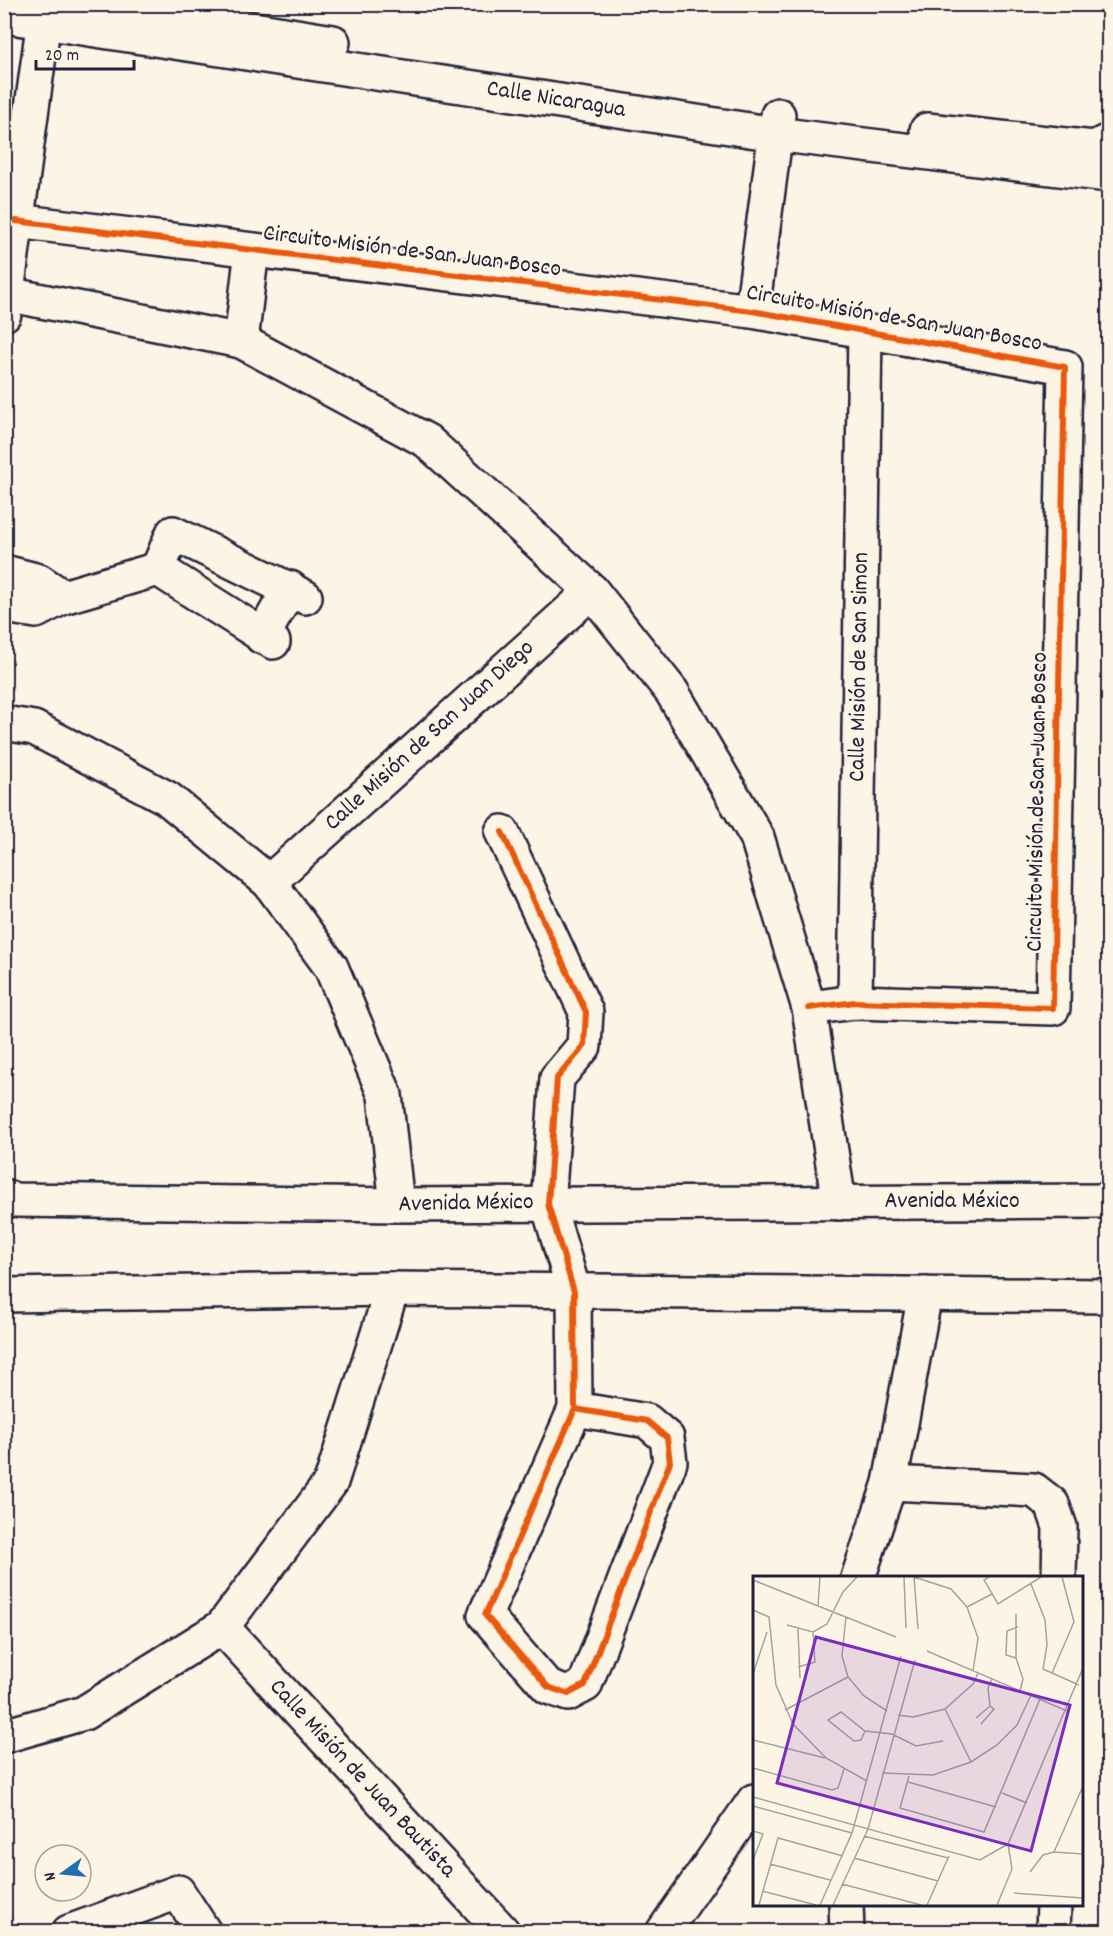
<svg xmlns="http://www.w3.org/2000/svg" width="1113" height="1936" font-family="Dekko,sans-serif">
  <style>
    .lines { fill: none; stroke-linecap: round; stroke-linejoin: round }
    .minor-casing { stroke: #22223b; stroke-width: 38 }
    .major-casing { stroke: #22223b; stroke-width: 38 }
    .minor { stroke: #fcf5e5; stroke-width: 33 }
    .major { stroke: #fcf5e5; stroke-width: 33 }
    .cycleway-casing { stroke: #fcf5e5; stroke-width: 10 }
    .cycleway { stroke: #e8590c; stroke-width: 6 }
    .labels { text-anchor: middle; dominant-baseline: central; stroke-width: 4.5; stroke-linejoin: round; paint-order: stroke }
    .street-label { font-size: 24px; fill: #22223b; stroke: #fcf5e5 }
    .inset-road { fill: none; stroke: #a5a1a1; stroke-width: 1.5 }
    .view { fill: #7b2cbf; fill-opacity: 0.15; stroke: #7b2cbf; stroke-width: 3 }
    .inset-edge { fill: none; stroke: #22223b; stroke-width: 3 }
  </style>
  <rect width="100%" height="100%" fill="#fcf5e5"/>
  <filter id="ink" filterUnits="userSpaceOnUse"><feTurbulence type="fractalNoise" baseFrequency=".0167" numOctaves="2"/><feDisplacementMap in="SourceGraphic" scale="12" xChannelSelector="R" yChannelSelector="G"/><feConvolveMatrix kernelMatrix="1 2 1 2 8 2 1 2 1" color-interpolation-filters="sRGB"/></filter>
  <g filter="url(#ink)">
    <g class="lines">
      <defs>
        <g id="minor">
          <polyline points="16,221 752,311 1065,367 1053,1008 855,1002 809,1008"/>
          <polyline points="7,294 241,341 427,441 592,591 672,692 757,837 809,1008 839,1203"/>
          <polyline points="752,311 778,115"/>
          <polyline points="4,314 46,4"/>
          <polyline points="241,341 252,250"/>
          <polyline points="158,569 273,642"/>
          <polyline points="4,572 39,581 63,597"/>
          <polyline points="4,606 36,611 63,597 158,569 173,533 305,597"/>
          <polyline points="262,637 290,588"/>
          <polyline points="4,723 34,728 167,798 269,882 331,967 385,1095 397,1205"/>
          <polyline points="502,832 586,1012 584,1046 557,1078 548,1204 574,1292 575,1409 485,1615 548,1687 568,1694 585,1685 670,1462 667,1438 647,1421 575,1409"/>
          <polyline points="269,882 592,591"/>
          <polyline points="855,1002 865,331"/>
          <polyline points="4,1196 15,1200 397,1205 1108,1201"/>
          <polyline points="4,1295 392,1289 1108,1296"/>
          <polyline points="890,1483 1034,1490 1052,1504 1060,1527 1059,1578"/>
          <polyline points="858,1578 890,1483 925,1294"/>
          <polyline points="222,1627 503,1932"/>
          <polyline points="4,1736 84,1713 222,1627 331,1482 392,1289"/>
          <polyline points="846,1904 847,1932"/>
          <polyline points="69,1932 178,1892 204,1932"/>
          <polyline points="663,1932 754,1801"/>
          <polyline points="1053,1932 1054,1904"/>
        </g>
        <g id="major">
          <polyline points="100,4 333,42"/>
          <polyline points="4,16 775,134 1108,175"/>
          <polyline points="927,130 1094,148 1108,141"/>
        </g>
      </defs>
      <!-- minor casing -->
      <use href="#minor" class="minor-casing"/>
      <!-- major casing -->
      <use href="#major" class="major-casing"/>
      <!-- minor -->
      <use href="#minor" class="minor"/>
      <!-- major -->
      <use href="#major" class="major"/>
      <defs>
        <g id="cycleway">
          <polyline points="16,221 752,311 1065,367 1053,1008 855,1002 809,1008"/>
          <polyline points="502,832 586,1012 584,1046 557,1078 548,1204 574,1292 575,1409 485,1615 548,1687 568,1694 585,1685 670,1462 667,1438 647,1421 575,1409"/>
        </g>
      </defs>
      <!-- cycleway casing -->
      <use href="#cycleway" class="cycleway-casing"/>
      <!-- cycleway -->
      <use href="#cycleway" class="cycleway"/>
    </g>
  </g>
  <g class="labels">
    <!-- street labels -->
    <g class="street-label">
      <text transform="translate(556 100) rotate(9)">Calle Nicaragua</text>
      <text transform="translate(412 252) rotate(7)">Circuito Misión de San Juan Bosco</text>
      <text transform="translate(894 319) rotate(10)">Circuito Misión de San Juan Bosco</text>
      <text transform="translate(860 667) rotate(-89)">Calle Misión de San Simon</text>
      <text transform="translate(430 736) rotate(-42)">Calle Misión de San Juan Diego</text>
      <text transform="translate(1038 802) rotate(-89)">Circuito Misión de San Juan Bosco</text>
      <text x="952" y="1202">Avenida México</text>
      <text transform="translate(466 1204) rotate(-1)">Avenida México</text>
      <text transform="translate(362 1779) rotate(47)">Calle Misión de Juan Bautista</text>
    </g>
  </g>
  <!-- overview -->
  <g transform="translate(753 1576)">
    <rect width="330" height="330" fill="#fcf5e5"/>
    <path class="inset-road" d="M151,1L153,52M161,1L198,13L214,31L225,62L220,95M161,1L165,53M236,1L231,4L245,28L288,1M0,4L143,61M278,8L292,44L294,69L290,93L326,109M65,30L67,1M214,31L239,18M0,34L16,41L23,109L40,148L73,182L114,205M263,38V82L270,103L267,115M93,41L89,80L95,101L111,120L134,135M34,49L60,56L74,48L90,16L104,1M45,53L47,102M174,75L314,135M263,82L253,79L254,55L265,51M45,91L62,86L60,56M299,97L321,46L309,1M0,98L14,56M192,133L218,186M32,134L95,101M145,139L160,141L192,133L220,108L225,97M223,142L237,130M228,148L241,133L237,130L235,112L239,103M112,155L108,164L101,165L75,144L88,136L112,155L139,158L163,170L190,165M0,164L72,182M0,192L79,214L85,212L91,193M129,197L180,199L218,186L244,169L264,149L278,119M156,200L147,232L231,256L287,123M155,206L243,231M249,217L274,227M0,221L227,284L255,268M0,230L99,257M0,255L10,258L0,284M111,260L195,282M301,276L330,210M101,282L185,305M17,288L77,304M277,296L290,279L301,276L330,278M89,308L168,329M9,315L63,329M261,317L330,322M6,329L25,262L90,280M67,329L99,257L148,80M80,329L115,253L162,84M174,329L196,280M244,329L259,293L255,268L330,92"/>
    <path class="view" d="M63,61L317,129L278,275L24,207Z"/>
    <rect width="330" height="330" class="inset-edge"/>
  </g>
  <!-- margin -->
  <rect width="1113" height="1936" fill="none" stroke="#fcf5e5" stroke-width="24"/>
  <rect x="12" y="12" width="1089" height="1912" fill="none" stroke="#22223b" stroke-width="2" filter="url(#ink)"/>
  <!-- north arrow -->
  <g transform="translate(63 1873) rotate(255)"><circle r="28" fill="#fcf5e5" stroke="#a5a1a1" stroke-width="1.5"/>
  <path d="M0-4.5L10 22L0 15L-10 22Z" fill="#1f6fb2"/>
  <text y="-9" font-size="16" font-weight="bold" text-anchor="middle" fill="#22223b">N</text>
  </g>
  <!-- scale -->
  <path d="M36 60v9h98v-9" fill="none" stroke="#22223b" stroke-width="3"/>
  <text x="45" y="60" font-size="18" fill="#22223b" stroke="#fcf5e5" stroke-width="4.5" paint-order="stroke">20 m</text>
</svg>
